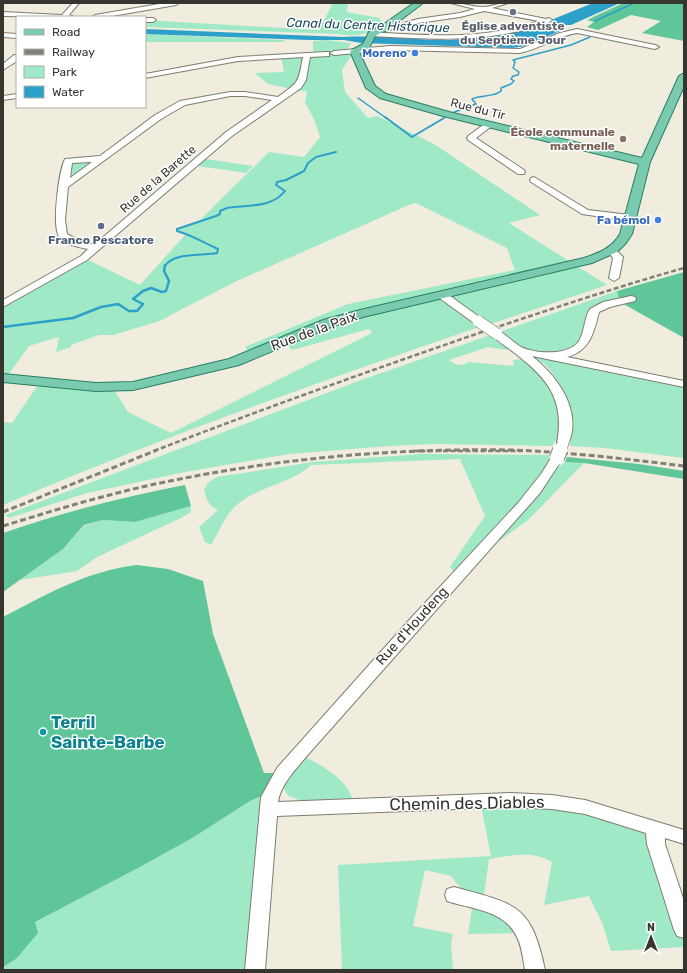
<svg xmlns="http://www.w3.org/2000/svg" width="687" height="973" font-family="Rubik,sans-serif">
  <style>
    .green { fill: #a0e9c7 }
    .forest { fill: #5fc69a }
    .water { fill: #2da0ca }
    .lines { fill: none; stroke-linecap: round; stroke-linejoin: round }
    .stream-far2 { stroke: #2da0ca; stroke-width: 1.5 }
    .stream-far1 { stroke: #2da0ca; stroke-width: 2 }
    .stream { stroke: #2da0ca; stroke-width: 2.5 }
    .minor-casing { stroke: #7f7c6f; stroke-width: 2 }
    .major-casing { stroke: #287f61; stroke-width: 2 }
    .minor { fill: #fff; fill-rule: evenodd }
    .major { fill: #7acab0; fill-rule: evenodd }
    .rail-far1 { stroke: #828077; stroke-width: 2.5; stroke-dasharray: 5 2.5; stroke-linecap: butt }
    .rail { stroke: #828077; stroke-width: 3; stroke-dasharray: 6 3; stroke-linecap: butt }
    .minor-bridge-far1-casing { stroke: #7f7c6f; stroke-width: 12; stroke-linecap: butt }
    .minor-bridge-casing { stroke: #7f7c6f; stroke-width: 16; stroke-linecap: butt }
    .minor-bridge-far1 { stroke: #fff; stroke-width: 11 }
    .minor-bridge { stroke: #fff; stroke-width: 14 }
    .worship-dot { fill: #6b7280; stroke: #fff; stroke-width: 1.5 }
    .shop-dot { fill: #3f7fe0; stroke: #fff; stroke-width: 1.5 }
    .education-dot { fill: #8d6e63; stroke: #fff; stroke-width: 1.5 }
    .service-dot { fill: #5c6f8a; stroke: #fff; stroke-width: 1.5 }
    .culture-dot { fill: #0f9aa8; stroke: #fff; stroke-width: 1.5 }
    .labels { text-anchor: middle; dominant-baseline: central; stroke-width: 3; stroke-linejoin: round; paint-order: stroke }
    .far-worship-label { font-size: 12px; font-weight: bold; fill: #5b616d; stroke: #fff }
    .far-shop-label { font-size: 12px; font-weight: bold; fill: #366cbe; stroke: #fff; text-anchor: end }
    .far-street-label { font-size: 12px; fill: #363530; stroke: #fff }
    .far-education-label { font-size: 12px; font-weight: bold; fill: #785e54; stroke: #fff; text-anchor: end }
    .far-service-label { font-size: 12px; font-weight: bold; fill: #4e5e75; stroke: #fff }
    .far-water-label { font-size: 13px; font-style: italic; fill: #1e4c5f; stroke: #fff }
    .street-label { font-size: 14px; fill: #363530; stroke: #fff }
    .near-culture-label { font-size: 17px; font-weight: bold; fill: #0d838f; stroke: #fff; text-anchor: start }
    .near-street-label { font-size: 17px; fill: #363530; stroke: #fff }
  </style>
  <rect width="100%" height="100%" fill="#f0ecde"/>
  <!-- green -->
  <g class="green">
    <path d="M333,3H348L347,12L379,18L386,26C372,32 355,38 339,34L145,27V20L319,30Z"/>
    <polygon points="145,34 284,40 285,41 281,42 145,42"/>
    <path d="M327,40L351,43L346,51H354L342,70L345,92L368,118L377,116L434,144L540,215L509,223L607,285L491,324L453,302L479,327C319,382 159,438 3,505V422L12,423L40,382L112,387L128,412L171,433L372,333L369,329L292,350L283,341L251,354L245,347L348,304L515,270L507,248L416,203L409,205L237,281L184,308L160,321L113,335H99L71,345V347L56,352L59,337L29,346L8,375H3V304L84,258L140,285L186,234L177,231V229L199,221L269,152L304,157L320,137L314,119L305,103L307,91H291L292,89L268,84L255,73L284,72L281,56L313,55V41Z"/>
    <polygon points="206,159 253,166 246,173 198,166"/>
    <polygon points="72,162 93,162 76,174 69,174 70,163"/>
    <polygon points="617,291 620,302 600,307 585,341 556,356 515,347 506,350 488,347 449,360 455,364 462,365 469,362 514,366 513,360 529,358 545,374 566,423 552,446 435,444 390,446 289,454 185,472 87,493 9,518 5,515 361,380"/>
    <path d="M533,356L684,384V458L605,448L570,446C574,419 567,392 550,370C546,364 538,360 533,356Z"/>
    <path d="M421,454L550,455L546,478L565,462L584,463L527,521L474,559L457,576L450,567L485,516L460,459L311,465C293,483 259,486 238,504C226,513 219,532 211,545L205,542L199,527L218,510C208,506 207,499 204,490L208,483L217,477L313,462Z"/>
    <polygon points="191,506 191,512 181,518 97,557 77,571 20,580 63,549 84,526 103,520 135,522"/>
    <path d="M299,754C319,764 346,777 353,800L302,801L288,796L283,787Z"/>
    <polygon points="259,797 270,797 255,970 3,970 3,967 16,959 35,922 140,867 194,837 250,801"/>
    <path d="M511,800L655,827L684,930V947L611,951L603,925L589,896L544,905L552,862C532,850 510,856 489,859L483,903L525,933L468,934L473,901L465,893L451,876L425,870L413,926L453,934L451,943L453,970H342L338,865L491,856L480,801Z"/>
  </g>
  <!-- forest -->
  <g class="forest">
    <polygon points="623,3 684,3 684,41 642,33 661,21 631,15 598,30 587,27 594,22 587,20"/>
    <polygon points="684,272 684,338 620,302 617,291"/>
    <polygon points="567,457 639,464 684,471 684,479 584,463 565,462"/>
    <path d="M185,485L191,506L135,522L103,520L84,525L63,549L3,592V533C63,512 123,497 185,485Z"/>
    <path d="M137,565L168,569L203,581L213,634L264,773H283L270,797H259L250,801L194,837L140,867L35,922L38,933L16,959L3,967V617C47,594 87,571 137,565Z"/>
  </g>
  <!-- water -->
  <path class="water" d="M593,3H620L571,25H566L558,29L560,31L525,46L512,48L361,43L344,40H308L145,34V29L344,37C379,35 413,40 448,40C465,39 483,36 500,34C518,32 536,29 553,22L551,20Z"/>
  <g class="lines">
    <!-- stream-far2 -->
    <g class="stream-far2">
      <polyline points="595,21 634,3"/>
      <polyline points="358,98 386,118"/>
      <path d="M452,113L476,104L472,99C481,95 495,97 501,91V88L511,84L514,81L511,79L513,76L518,75L519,72L513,68L515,62L513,60L571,45L590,37"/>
    </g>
    <!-- stream-far1 -->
    <g class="stream-far1">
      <polyline points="385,117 412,137 444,118"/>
      <path d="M165,266C174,252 202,256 217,253L218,249C204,243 192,235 177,231V229L216,216L220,214V211L227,208C247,205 272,208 285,191L276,185L277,182L286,180L304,171L308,163L316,157L336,152"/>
    </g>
    <!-- stream -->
    <polyline class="stream" points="3,327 73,318 101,307 118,304 129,311 137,311 143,304 133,299 143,291 151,288 162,292 166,291 169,281 164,271 165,265"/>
    <defs>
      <g id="minor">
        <polygon points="73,3 79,3 69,15 74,17 3,16 3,12 62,15"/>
        <polygon points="165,3 179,3 176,5 106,17 92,17 95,15"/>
        <path d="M451,3C462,3 473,7 483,7C491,7 499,3 508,3L492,8L546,19L549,18L552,20C546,25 533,28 524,30C474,42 423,39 372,36L369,34L372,32C428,36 485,40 539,21L484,11L460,17L418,23L381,32L378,30L418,19L460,13L475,9Z"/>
        <polygon points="145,18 153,18 156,20 153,22 145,22"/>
        <path d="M577,29L655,45L659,47L655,49L577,33C557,36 540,49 520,53L390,50L334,55L330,53L334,51L390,46L520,49L560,33Z"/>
        <polygon points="3,33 17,34 17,38 3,37"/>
        <path d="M326,52H329V56L310,57L306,80L301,88L232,136L87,260L3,307V300L81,256L88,249C79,247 66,245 60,238C51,229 59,170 65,159L100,156L155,115L180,101L230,92H245L278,97C300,81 298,83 303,57L238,61L145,78V74L238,57ZM230,96H245L272,100L226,132L94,245L78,240L67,234L65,220L68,187L161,119L185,105ZM92,162L70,178L72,163Z"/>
        <polygon points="14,55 17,55 17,61 3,70 3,64"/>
        <polygon points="17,94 17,98 3,100 3,96"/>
        <polygon points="486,123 492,123 493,125 476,138 524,170 525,172 524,174 518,174 468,140 467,138 468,136"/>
        <polygon points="534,177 588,210 630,215 635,218 630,221 582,214 531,182 530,180 531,178"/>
        <polygon points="612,248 615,249 623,257 619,278 614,281 609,278 613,258 607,251"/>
        <polygon points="442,292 446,293 482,319 483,321 482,323 474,323 438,297 437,295"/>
        <path d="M631,296L635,297L636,299L635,301L610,307L599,312C594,332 590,351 567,357L684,381V387L532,356C554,374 576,401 572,431C571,436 570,441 567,446H559L557,443C565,400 548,379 516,354C508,347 497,342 492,334L497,331L501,332C507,336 514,343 521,347C535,354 569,356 579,341C585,331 584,318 590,309L603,302Z"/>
        <path d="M557,454L561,455L563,458L540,493L305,758C295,770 280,786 278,802L511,793L552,795L585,800L684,830V844L665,838V844L684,901V938L677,936L674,930L647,844L646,833L585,814L552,809L511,807L277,816L265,970H245L261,797L277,768L411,618L518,503L541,474L553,455Z"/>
        <path d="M454,887C515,904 531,903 545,970H525C523,959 522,947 517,937C505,910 471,909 447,901L445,895L447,889Z"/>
      </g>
      <path id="major" d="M414,3H423L390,28L375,36L369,48L359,52L375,86L386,94L449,112L642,158L679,76L684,73V86L650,162L632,234L626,243L617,252L592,263L363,317L333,326L239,365L133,390L96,391L3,382V374L96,383L133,382L229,359L323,320L360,310L584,258C599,253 612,248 620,234L639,164L443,116L380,98L366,88L350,51L363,44L369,32L384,24Z"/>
    </defs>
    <!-- minor casing -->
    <use href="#minor" class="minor-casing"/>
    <!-- major casing -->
    <use href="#major" class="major-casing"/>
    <!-- minor -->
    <use href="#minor" class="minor"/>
    <!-- major -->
    <use href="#major" class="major"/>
    <!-- rail-far1 -->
    <g class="rail-far1">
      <path d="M154,451C262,409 372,370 482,332C549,310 616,287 684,268"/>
      <polyline points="413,451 525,451"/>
    </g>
    <!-- rail -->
    <g class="rail">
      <polyline points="3,512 157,450"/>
      <path d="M3,526C58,509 114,492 170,481C282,458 397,448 511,450C569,452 627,459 684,466"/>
    </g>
    <defs>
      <g id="minor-bridge-far1">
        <polyline points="478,321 497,334"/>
        <polyline points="560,451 563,443"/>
      </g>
      <polyline id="minor-bridge" points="557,458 560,450"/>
    </defs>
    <!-- minor-bridge-far1 casing -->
    <use href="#minor-bridge-far1" class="minor-bridge-far1-casing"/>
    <!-- minor-bridge casing -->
    <use href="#minor-bridge" class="minor-bridge-casing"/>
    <!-- minor-bridge-far1 -->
    <use href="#minor-bridge-far1" class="minor-bridge-far1"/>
    <!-- minor-bridge -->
    <use href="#minor-bridge" class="minor-bridge"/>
  </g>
  <!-- markers -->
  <circle class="worship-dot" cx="513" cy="12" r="4"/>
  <g class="shop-dot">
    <circle cx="415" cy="53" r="4"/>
    <circle cx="658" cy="220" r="4"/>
  </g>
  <circle class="education-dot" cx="623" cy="139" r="4"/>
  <circle class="service-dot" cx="101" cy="226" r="4"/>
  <circle class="culture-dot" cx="43" cy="732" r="4"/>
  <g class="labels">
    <!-- far-worship labels -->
    <g class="far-worship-label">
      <text x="513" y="26">Église adventiste<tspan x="513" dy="14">du Septième Jour</tspan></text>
    </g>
    <!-- far-shop labels -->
    <g class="far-shop-label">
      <text x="407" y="53">Moreno</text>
      <text x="650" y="220">Fa bémol</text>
    </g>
    <!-- far-street labels -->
    <g class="far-street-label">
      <text transform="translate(478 109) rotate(14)">Rue du Tir</text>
      <text transform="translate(158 179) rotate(-41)">Rue de la Barette</text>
    </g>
    <!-- far-education labels -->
    <g class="far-education-label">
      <text x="615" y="132">École communale<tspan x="615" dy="14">maternelle</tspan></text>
    </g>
    <!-- far-service labels -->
    <g class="far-service-label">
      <text x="101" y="240">Franco Pescatore</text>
    </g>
    <!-- far-water labels -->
    <g class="far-water-label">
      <text transform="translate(368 25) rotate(2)">Canal du Centre Historique</text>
    </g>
    <!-- street labels -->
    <g class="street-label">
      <text transform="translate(314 331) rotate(-20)">Rue de la Paix</text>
      <text transform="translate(412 626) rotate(-48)">Rue d'Houdeng</text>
    </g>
    <!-- near-culture labels -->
    <g class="near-culture-label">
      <text x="51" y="722">Terril<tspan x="51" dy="20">Sainte-Barbe</tspan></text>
    </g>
    <!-- near-street labels -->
    <g class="near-street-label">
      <text transform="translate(467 803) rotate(-1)">Chemin des Diables</text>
    </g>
  </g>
  <!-- border -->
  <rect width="687" height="973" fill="none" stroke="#363530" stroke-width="8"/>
  <!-- legend -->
  <rect x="16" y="16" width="130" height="92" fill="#ffffff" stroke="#afaeac"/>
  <rect x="24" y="29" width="20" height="6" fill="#7acab0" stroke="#afaeac"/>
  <text x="52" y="36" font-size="12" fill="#363530">Road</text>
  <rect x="24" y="49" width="20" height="6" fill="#828077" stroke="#afaeac"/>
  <text x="52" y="56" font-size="12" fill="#363530">Railway</text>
  <rect x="24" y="66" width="20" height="12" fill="#a0e9c7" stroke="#afaeac"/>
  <text x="52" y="76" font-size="12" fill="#363530">Park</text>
  <rect x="24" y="86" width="20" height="12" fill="#2da0ca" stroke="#afaeac"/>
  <text x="52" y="96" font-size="12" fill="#363530">Water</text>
  <!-- north arrow -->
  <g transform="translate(651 937)" stroke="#ffffff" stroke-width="3" paint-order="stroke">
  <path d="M0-3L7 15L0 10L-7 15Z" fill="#363530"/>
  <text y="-6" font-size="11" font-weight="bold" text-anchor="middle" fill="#363530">N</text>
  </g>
</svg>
